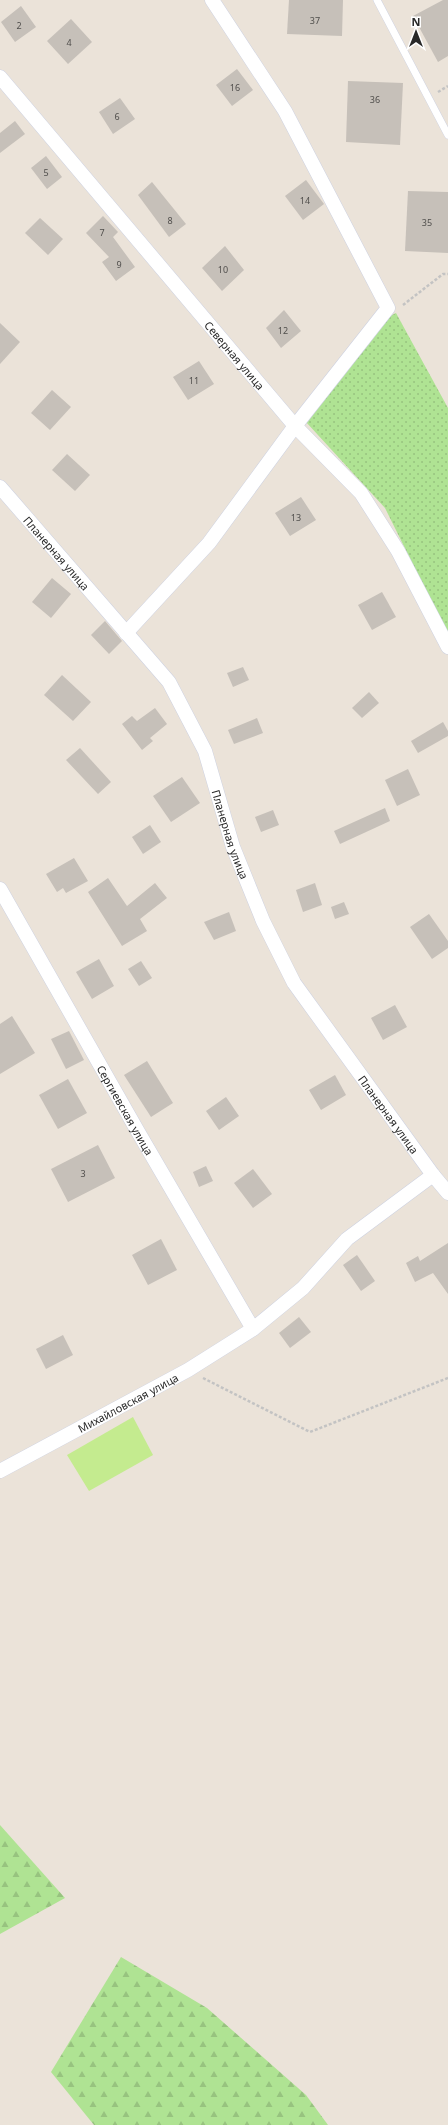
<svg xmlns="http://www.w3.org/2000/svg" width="448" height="2125" font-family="'Noto Sans',sans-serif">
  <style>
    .forest { fill: url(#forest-firs) }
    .garden { fill: url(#garden-dots) }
    .pitch { fill: #c4eb8f }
    .building { fill: #c6c0b9 }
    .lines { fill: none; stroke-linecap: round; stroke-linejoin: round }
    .lane-casing { stroke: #ced2e1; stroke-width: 8 }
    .street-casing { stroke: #ced2e1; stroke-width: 15 }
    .path { stroke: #c3c3c3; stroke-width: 2.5; stroke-dasharray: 3 2; stroke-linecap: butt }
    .lane { stroke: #fff; stroke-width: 7 }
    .street { stroke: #fff; stroke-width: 14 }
    .labels { text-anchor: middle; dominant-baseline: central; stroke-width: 3; stroke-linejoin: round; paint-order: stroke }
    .number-label { font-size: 9px; fill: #504e4c }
    .street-label { font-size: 11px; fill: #282828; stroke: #fff }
  </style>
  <defs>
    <pattern id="forest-firs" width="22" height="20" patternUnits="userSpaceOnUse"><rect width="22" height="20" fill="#afe393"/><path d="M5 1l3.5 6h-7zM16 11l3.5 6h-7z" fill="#97c37f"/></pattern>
    <pattern id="garden-dots" width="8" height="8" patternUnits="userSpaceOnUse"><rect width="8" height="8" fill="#afe393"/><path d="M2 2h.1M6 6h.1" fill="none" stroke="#97c37f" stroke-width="1.8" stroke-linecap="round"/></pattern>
  </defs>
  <rect width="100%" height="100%" fill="#ebe3d9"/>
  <!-- forest -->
  <g class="forest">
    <polygon points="0,1825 65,1898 0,1934"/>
    <polygon points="121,1957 207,2008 306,2095 328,2125 94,2125 51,2072"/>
  </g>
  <!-- garden -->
  <polygon class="garden" points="396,313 448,408 448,635 385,508 306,422 382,320"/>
  <!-- pitch -->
  <polygon class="pitch" points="133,1417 153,1455 89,1491 67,1455"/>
  <!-- building -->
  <g class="building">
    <polygon points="289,0 343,0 342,36 287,34"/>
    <polygon points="443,0 448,0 448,56 438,62 413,16"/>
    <polygon points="21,6 36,27 15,42 1,22"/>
    <polygon points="71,19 92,42 68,64 47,41"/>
    <polygon points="237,69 253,90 232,106 216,85"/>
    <polygon points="348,81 403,83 400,145 346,142"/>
    <polygon points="120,98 135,119 113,134 99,112"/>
    <polygon points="15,121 25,134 0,153 0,133"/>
    <polygon points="46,156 62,177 47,189 31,168"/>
    <polygon points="306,180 324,204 303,220 285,196"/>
    <polygon points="152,182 186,224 169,237 138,195"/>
    <polygon points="408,191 448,192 448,253 405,251"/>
    <polygon points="103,216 118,232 113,237 135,267 116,281 102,262 109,257 86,233"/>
    <polygon points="40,218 63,239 48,255 25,233"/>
    <polygon points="225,246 244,270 222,291 202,268"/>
    <polygon points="284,310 301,331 281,348 266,328"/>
    <polygon points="0,323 20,342 0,364"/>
    <polygon points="199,361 214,384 188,400 173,377"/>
    <polygon points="52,390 71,407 50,430 31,413"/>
    <polygon points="67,454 90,475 75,491 52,470"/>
    <polygon points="301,497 316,520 290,536 275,513"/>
    <polygon points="52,578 71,594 51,618 32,602"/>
    <polygon points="382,592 396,617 372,630 358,605"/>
    <polygon points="105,621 122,641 109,654 91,635"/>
    <polygon points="243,667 249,680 233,687 227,673"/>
    <polygon points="62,675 91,702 73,721 44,695"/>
    <polygon points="369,692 379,703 362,718 352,708"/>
    <polygon points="155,708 167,724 150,738 153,741 142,750 122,724 132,716 137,721"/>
    <polygon points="257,718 263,733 234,744 228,730"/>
    <polygon points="443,722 448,731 448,736 418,753 411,741"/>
    <polygon points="80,748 111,782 98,794 66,760"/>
    <polygon points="408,769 420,795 397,806 385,780"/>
    <polygon points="182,777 200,803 171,822 153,796"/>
    <polygon points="385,808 390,821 340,844 334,831"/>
    <polygon points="273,810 279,825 261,832 255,817"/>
    <polygon points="150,825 161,842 143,854 132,837"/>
    <polygon points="74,858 88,881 66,893 63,888 57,892 46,874"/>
    <polygon points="108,878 127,906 155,883 167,898 140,919 147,931 122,946 88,892"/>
    <polygon points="315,883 322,905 303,912 296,890"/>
    <polygon points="344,902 349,914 335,919 331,907"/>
    <polygon points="229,912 236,931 214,940 204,922"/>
    <polygon points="429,914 448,941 448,948 432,959 410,927"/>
    <polygon points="99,959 114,986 92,999 76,972"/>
    <polygon points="141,961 152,978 139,986 128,969"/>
    <polygon points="395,1005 407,1027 383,1040 371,1018"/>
    <polygon points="12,1016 35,1053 0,1074 0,1024"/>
    <polygon points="69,1031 84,1060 66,1069 51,1039"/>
    <polygon points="147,1061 173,1103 151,1117 124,1075"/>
    <polygon points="335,1075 346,1095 321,1110 309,1090"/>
    <polygon points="68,1079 87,1113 58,1129 39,1095"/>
    <polygon points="226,1097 239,1116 219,1130 206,1111"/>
    <polygon points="98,1145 115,1178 68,1202 51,1169"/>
    <polygon points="206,1166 213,1181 199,1187 193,1172"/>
    <polygon points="253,1169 272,1194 253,1208 234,1183"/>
    <polygon points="161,1239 177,1270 148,1285 132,1255"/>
    <polygon points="448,1243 448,1294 433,1273 415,1282 406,1263 418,1256 420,1261"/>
    <polygon points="357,1255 375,1281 361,1291 343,1265"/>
    <polygon points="299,1317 311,1332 290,1348 279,1333"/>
    <polygon points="63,1335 73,1355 46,1369 36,1349"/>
  </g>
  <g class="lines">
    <defs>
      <polyline id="lane" points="377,0 448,135"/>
      <g id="street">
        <path id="s1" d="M0,77L295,426L361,493L398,551L448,647"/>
        <path id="s2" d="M0,487L169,682L205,751L233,847L263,921L294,983L433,1175L448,1193"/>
        <polyline points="126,633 209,543 295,426 388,308 285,111 212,0"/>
        <path id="s3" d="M0,889L137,1130L253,1329"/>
        <path id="s4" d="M0,1471L188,1370L253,1329L303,1288L347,1239L433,1175"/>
      </g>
    </defs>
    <!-- lane casing -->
    <use href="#lane" class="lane-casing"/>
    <!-- street casing -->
    <use href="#street" class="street-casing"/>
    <!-- path -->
    <g class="path">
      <polyline points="438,92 448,86"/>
      <polyline points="403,305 443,274 448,274"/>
      <polyline points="203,1378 310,1432 448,1378"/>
    </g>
    <!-- lane -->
    <use href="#lane" class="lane"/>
    <!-- street -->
    <use href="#street" class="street"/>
  </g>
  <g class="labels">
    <!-- number labels -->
    <g class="number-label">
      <text x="315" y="20">37</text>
      <text x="19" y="25">2</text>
      <text x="69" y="42">4</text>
      <text x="235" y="87">16</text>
      <text x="375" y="99">36</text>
      <text x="117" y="116">6</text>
      <text x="46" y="172">5</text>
      <text x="305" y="200">14</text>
      <text x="170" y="220">8</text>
      <text x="427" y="222">35</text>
      <text x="102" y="232">7</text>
      <text x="119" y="264">9</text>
      <text x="223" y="269">10</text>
      <text x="283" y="330">12</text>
      <text x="194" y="380">11</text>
      <text x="296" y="517">13</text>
      <text x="83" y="1173">3</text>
    </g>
    <!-- street labels -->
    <g class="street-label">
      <text stroke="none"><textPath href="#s1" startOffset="364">Северная улица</textPath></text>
      <text stroke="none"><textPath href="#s2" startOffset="87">Планерная улица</textPath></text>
      <text stroke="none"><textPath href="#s2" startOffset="423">Планерная улица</textPath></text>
      <text stroke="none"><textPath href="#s3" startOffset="254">Сергиевская улица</textPath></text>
      <text stroke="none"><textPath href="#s2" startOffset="747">Планерная улица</textPath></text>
      <text stroke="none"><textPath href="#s4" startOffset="145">Михайловская улица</textPath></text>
    </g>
  </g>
  <!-- north arrow -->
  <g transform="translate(416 32)" stroke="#ffffff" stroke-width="3" paint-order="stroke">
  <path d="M0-3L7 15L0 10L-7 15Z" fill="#282828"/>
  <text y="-6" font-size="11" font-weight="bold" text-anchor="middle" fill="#282828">N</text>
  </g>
</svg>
